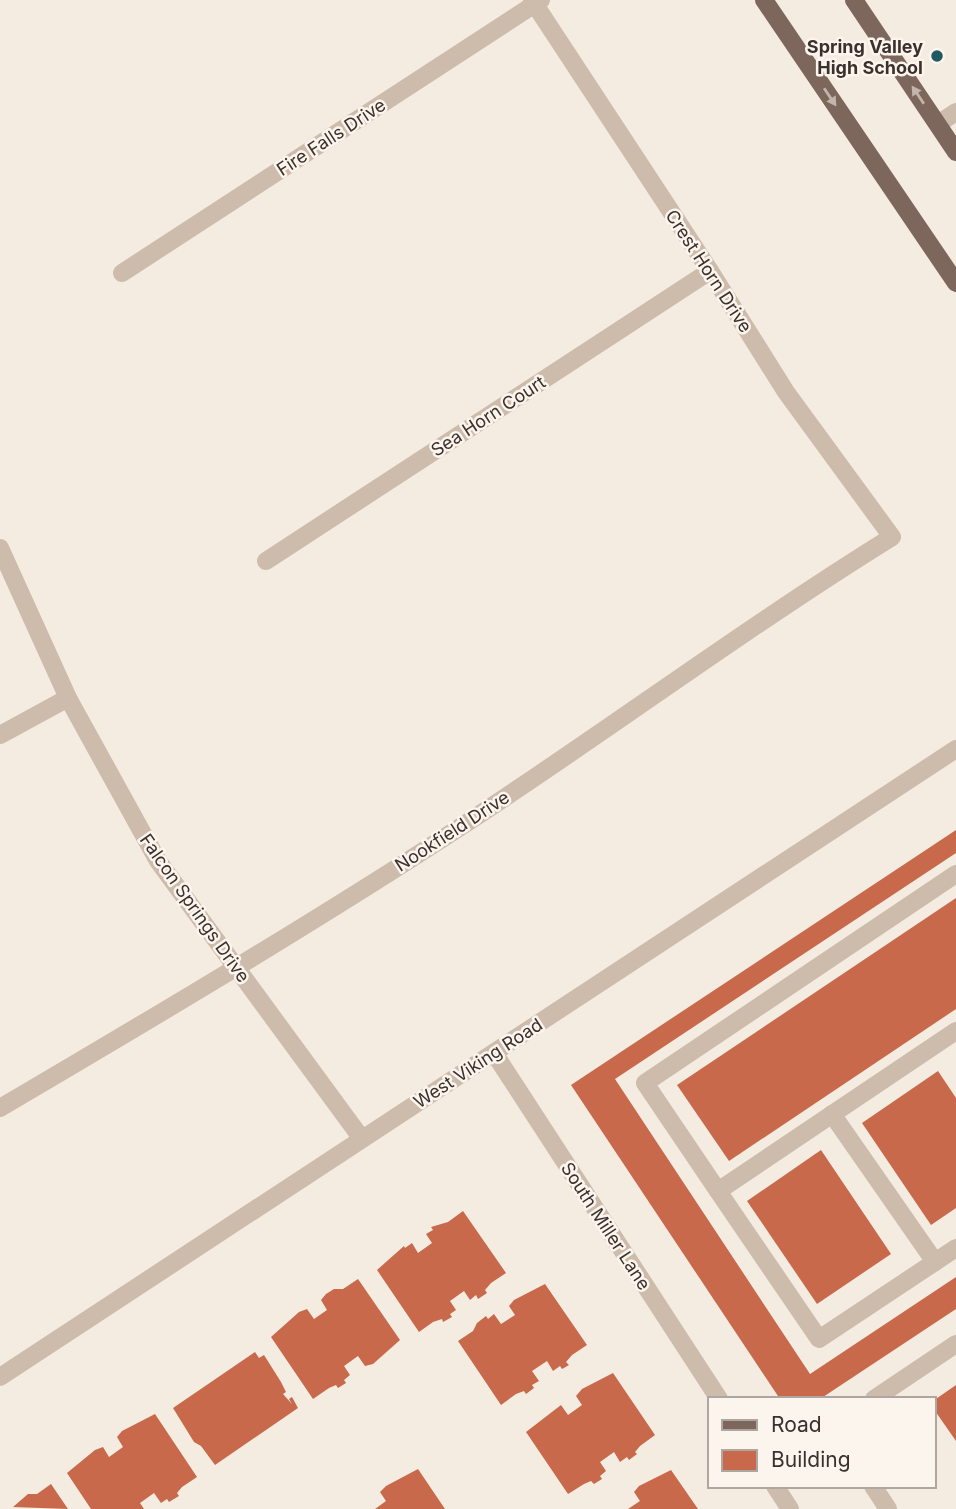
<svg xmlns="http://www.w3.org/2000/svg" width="956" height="1509" font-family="Inter,sans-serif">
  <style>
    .building { fill: #c8694b }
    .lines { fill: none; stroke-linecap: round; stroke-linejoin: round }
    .minor { stroke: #cdbbac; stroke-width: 18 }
    .major { stroke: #7d675c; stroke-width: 18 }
    .oneway { fill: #c2b5ac }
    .poi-dot { fill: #1f5a5e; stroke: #fbf5ee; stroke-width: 2.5 }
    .labels { text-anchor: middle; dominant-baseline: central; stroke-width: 5; stroke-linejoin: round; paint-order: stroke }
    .poi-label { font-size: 18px; font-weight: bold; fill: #3b302b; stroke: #fbf5ee; text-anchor: end }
    .street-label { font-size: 18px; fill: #3b302b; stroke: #fbf5ee }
  </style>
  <rect width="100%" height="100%" fill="#f4ebe1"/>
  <!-- building -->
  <g class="building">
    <polygon points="956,830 956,853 615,1079 810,1374 956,1277 956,1309 820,1399 780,1399 571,1085"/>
    <polygon points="956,898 956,1009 729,1161 677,1085"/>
    <polygon points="938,1071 956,1098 956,1208 931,1225 862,1123"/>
    <polygon points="821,1150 891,1254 817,1304 747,1201"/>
    <polygon points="463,1211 506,1273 491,1283 485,1290 487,1293 478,1299 476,1295 470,1300 464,1291 450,1301 456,1310 450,1314 452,1317 443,1322 442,1319 433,1322 419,1332 377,1270 404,1246 405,1248 412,1243 418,1253 432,1243 426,1234 433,1230 431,1227 448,1222"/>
    <polygon points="358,1279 400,1340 373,1364 365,1366 358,1356 344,1366 350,1375 344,1380 346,1383 338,1388 336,1385 329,1388 313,1399 271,1337 299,1312 307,1309 314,1319 327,1310 321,1300 326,1294 334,1289 343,1289"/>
    <polygon points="545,1284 587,1345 572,1355 566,1362 569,1365 562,1369 560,1366 553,1371 547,1361 532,1371 539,1381 532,1385 534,1388 526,1394 524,1391 516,1394 501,1405 458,1341 473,1331 477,1323 486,1316 488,1319 494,1314 501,1324 515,1315 509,1306 514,1300"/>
    <polygon points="255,1352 259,1358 264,1355 281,1382 286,1392 283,1394 292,1404 289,1399 292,1397 298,1408 215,1465 201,1446 194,1442 173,1408"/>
    <polygon points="613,1373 655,1435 640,1446 635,1452 637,1454 629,1460 627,1457 620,1462 614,1452 600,1462 606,1471 600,1476 602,1479 594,1484 591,1481 584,1484 568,1494 526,1432 561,1405 568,1415 582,1405 576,1396 582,1389"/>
    <polygon points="956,1385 956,1441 933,1408 933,1401"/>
    <polygon points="155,1414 197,1477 182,1487 177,1493 179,1496 169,1502 167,1499 161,1503 154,1493 140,1503 144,1509 91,1509 67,1473 95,1450 103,1447 109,1457 123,1447 117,1437 122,1431"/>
    <polygon points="418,1469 445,1509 375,1509 386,1501 380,1492 386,1486"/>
    <polygon points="671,1470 698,1509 628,1509 640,1501 634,1492 639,1486"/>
    <polygon points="51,1484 68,1509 13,1507 28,1494 37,1494"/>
  </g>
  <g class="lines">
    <!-- minor -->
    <g class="minor">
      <polyline points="938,124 956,112"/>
      <polyline points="122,273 541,0"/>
      <polyline points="0,548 68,698 158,861 362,1139"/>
      <polyline points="266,561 710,271"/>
      <polyline points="0,735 68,698"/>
      <polyline points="956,874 645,1083 718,1191 956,1031"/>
      <polyline points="494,1053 719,1399"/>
      <path d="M0,1108C158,1015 315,922 468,822C610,729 747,627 892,537L786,392L710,271L532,0"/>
      <polyline points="832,1114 935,1262"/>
      <polyline points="718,1191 819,1339 956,1248"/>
      <polyline points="0,1377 956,749"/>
      <polyline points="874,1399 956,1344"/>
      <polyline points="775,1486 790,1509"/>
      <polyline points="873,1486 888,1509"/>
    </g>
    <!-- major -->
    <g class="major">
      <polyline points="764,0 956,283"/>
      <polyline points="854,0 956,152"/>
    </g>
  </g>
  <!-- one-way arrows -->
  <defs><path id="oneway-solid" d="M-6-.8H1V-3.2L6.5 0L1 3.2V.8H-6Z" transform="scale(1.75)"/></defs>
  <g class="oneway">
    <use href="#oneway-solid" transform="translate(918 95) rotate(-124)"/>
    <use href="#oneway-solid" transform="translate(830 97) rotate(56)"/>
  </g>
  <!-- markers -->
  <circle class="poi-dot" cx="937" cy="56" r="7"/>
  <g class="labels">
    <!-- poi labels -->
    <g class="poi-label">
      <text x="923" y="46">Spring Valley<tspan x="923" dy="21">High School</tspan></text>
    </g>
    <!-- street labels -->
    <g class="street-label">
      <text transform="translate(331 137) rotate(-33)">Fire Falls Drive</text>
      <text transform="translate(709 271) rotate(57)">Crest Horn Drive</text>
      <text transform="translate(488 416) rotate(-33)">Sea Horn Court</text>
      <text transform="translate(452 831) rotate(-33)">Nookfield Drive</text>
      <text transform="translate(195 908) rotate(55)">Falcon Springs Drive</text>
      <text transform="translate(478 1063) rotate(-33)">West Viking Road</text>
      <text transform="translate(606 1226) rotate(57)">South Miller Lane</text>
    </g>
  </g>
  <!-- legend -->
  <rect x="708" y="1397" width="228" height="91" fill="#fbf5ee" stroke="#aea6a0" stroke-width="2"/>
  <rect x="722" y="1420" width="35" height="10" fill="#7d675c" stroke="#aea6a0" stroke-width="2"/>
  <text x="771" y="1432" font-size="21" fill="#3b302b">Road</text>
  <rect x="722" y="1450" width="35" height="21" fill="#c8694b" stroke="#aea6a0" stroke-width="2"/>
  <text x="771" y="1467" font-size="21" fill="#3b302b">Building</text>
</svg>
